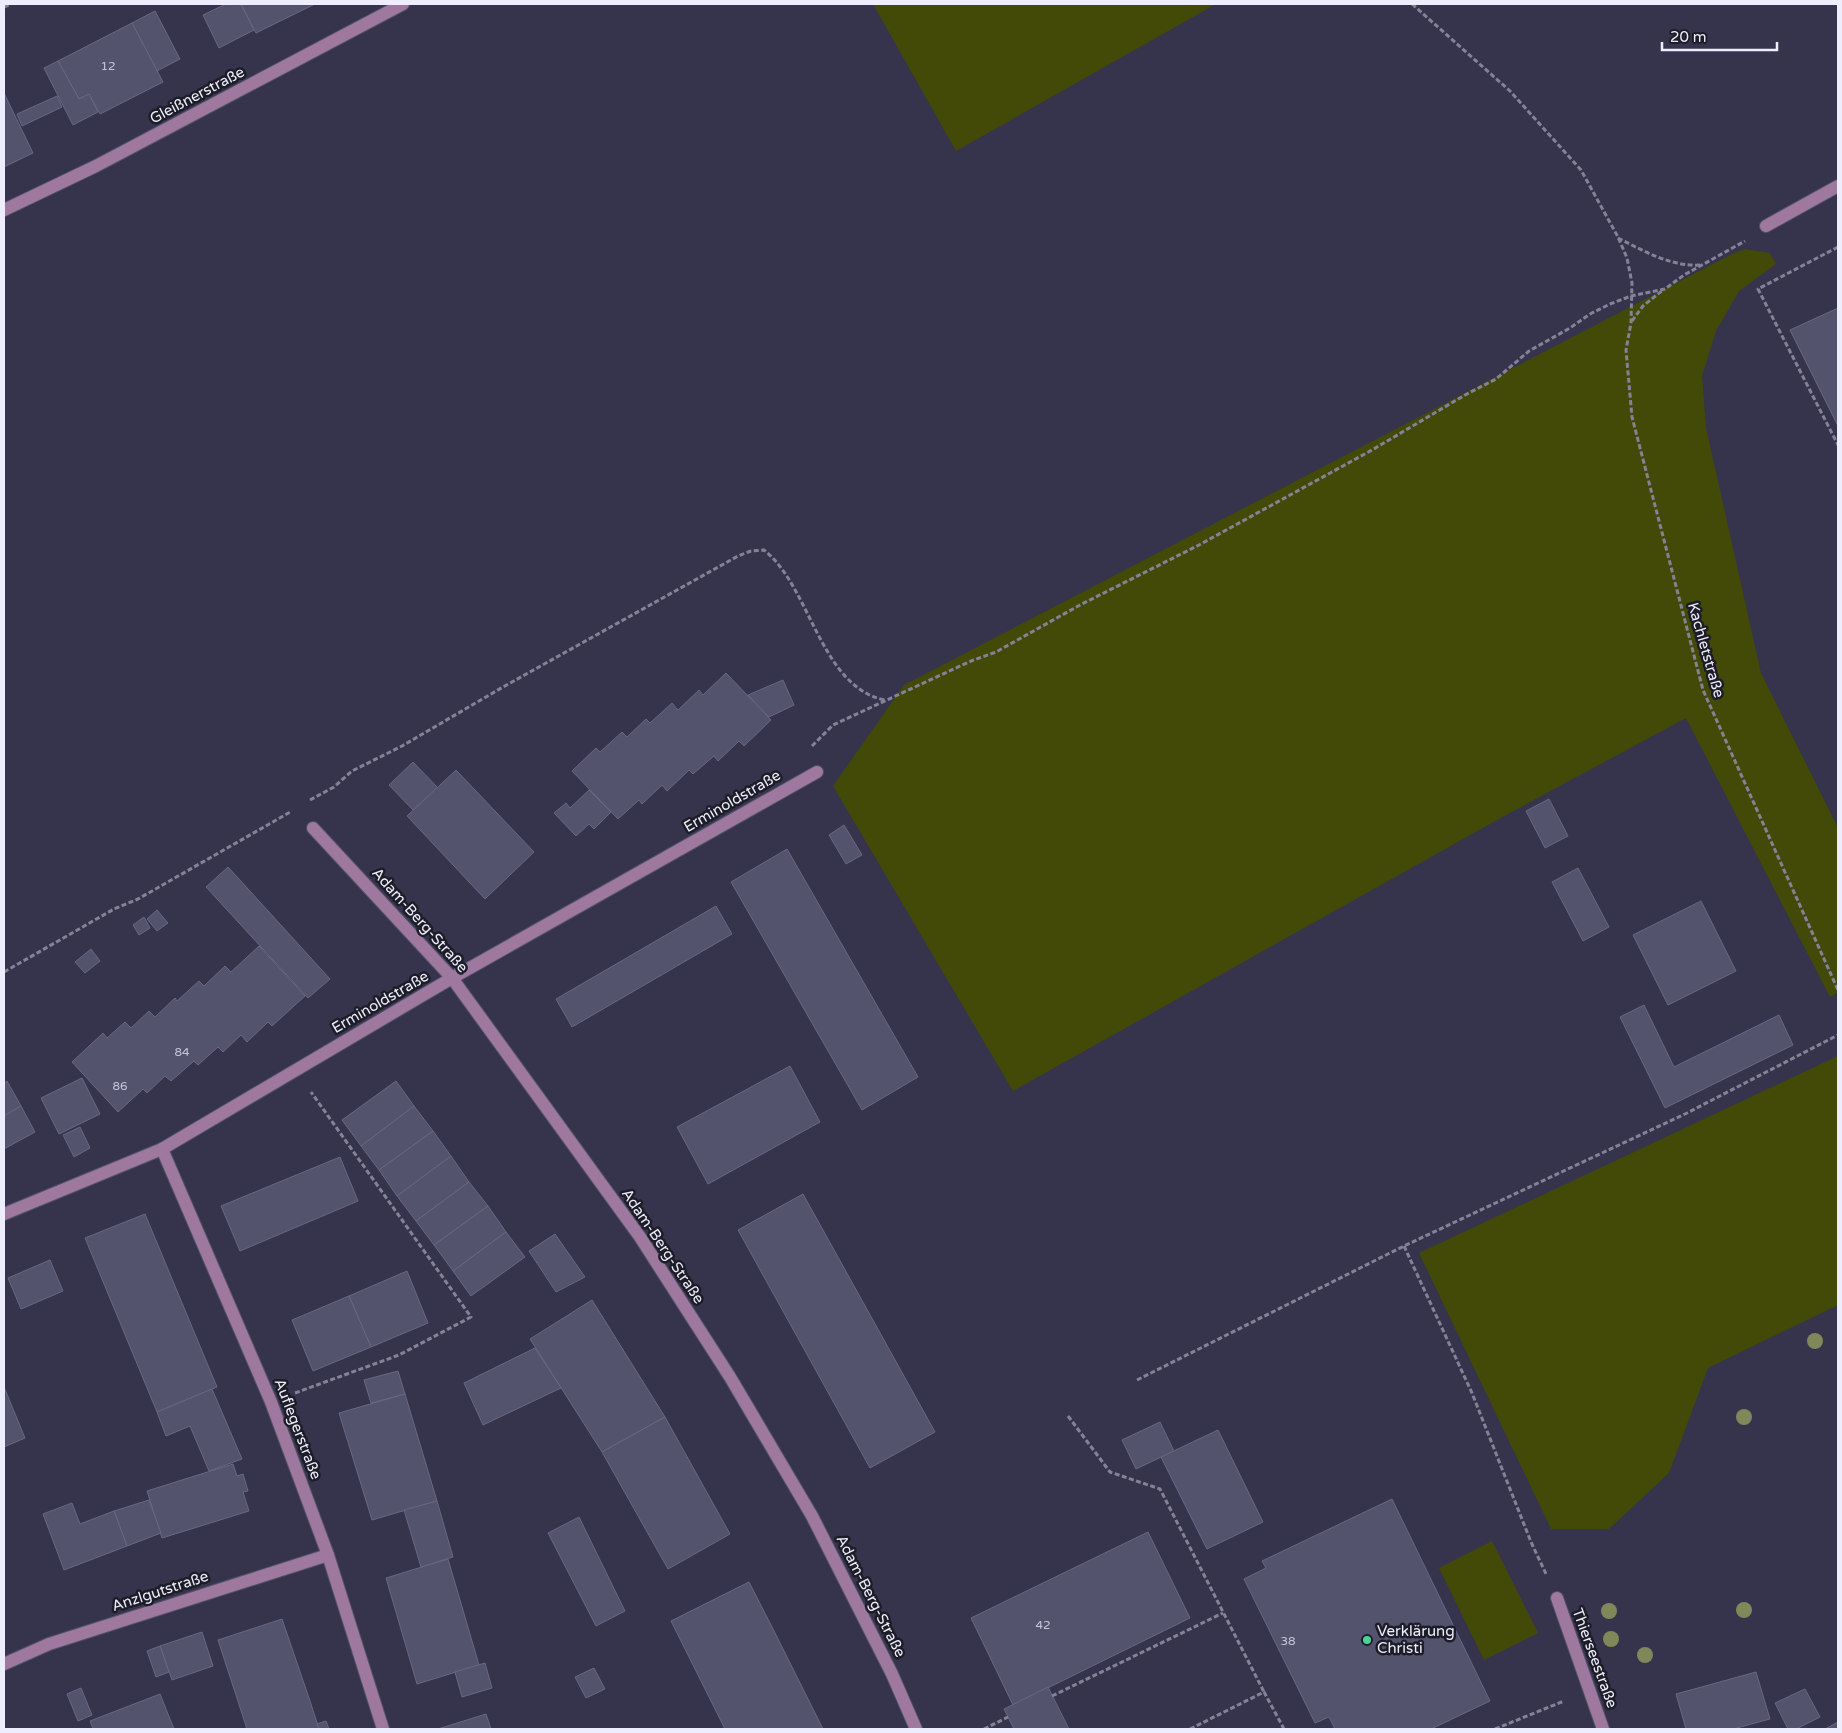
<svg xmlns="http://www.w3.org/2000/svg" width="1842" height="1733" font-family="'Varela Round',sans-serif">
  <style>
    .green { fill: #434a07 }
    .building { fill: #53536d; stroke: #686883 }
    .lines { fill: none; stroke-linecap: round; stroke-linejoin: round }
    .minor-casing { stroke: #525268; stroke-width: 14 }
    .path { stroke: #838297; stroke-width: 3; stroke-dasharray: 5 2.5; stroke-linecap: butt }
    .minor { stroke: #9e789f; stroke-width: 12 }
    .tree { fill: #808759 }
    .poi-dot { fill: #4cd39a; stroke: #1d1d28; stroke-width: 2 }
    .labels { text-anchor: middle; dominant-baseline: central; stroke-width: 5; stroke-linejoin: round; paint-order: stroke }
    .number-label { font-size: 12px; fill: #c6c6d9 }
    .street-label { font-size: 15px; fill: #ededfd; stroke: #1d1d28 }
    .poi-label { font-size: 15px; fill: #ededfd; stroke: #1d1d28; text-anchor: start }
  </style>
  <rect width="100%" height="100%" fill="#35344c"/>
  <!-- green -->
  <g class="green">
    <polygon points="873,4 1216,4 956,151"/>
    <polygon points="1745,249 1770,253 1776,264 1739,291 1716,331 1702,376 1706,428 1761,673 1838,828 1838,992 1830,997 1686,718 1506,815 1013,1091 833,786 904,685 1734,253"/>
    <polygon points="1838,1056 1838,1305 1708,1368 1669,1473 1609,1529 1551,1529 1419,1253"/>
    <polygon points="1492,1541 1538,1633 1484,1660 1439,1568"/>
  </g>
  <!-- building -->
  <g class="building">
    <polygon points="226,4 241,4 254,30 219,48 203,15"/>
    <polygon points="241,4 315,4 256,33"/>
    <polygon points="155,11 180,59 157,71 132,23"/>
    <polygon points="132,23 163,82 100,114 89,94 79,99 58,61"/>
    <polygon points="58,61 79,99 89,94 98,112 73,125 44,68"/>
    <polygon points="4,93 33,153 4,167"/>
    <polygon points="57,96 62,107 22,126 17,114"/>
    <polygon points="1838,308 1838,426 1790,330"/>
    <polygon points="726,673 771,720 744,746 739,741 718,761 714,756 693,774 689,770 667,791 662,785 642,804 639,800 618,819 572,771 596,748 600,752 622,732 627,737 646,719 650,723 672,703 678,710 699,690 703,695"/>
    <polygon points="783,680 794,705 769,717 748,695"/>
    <polygon points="413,762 438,788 413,810 389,785"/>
    <polygon points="456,770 534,852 485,899 407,816"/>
    <polygon points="589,790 611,812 594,829 589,824 576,836 554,813 566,803 570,808"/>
    <polygon points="1549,799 1568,836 1545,848 1526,811"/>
    <polygon points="844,825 862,855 846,864 829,835"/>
    <polygon points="787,849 918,1077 862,1110 731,882"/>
    <polygon points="228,867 330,979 308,998 206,887"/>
    <polygon points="1578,868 1609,927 1583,941 1552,882"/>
    <polygon points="1701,901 1736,971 1668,1005 1633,935"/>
    <polygon points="716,906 732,934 572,1027 556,999"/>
    <polygon points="157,910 168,923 157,931 147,919"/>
    <polygon points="144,917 150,928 139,935 133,925"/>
    <polygon points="259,946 305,996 272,1026 268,1022 247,1042 241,1035 223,1052 218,1047 198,1065 194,1061 171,1081 165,1076 147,1093 143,1089 118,1112 72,1062 103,1033 107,1038 125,1022 131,1028 149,1011 155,1017 175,998 177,1001 199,981 204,986 225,966 231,972"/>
    <polygon points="91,949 100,961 85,973 75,962"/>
    <polygon points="1644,1005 1674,1067 1779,1015 1793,1045 1665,1108 1620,1017"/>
    <polygon points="790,1066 820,1122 708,1184 677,1127"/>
    <polygon points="82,1078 100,1114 59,1134 41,1098"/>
    <polygon points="7,1081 21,1106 4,1116 4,1083"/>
    <polygon points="396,1081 414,1106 361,1146 342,1120"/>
    <polygon points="21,1106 35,1132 4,1149 4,1116"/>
    <polygon points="414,1106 433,1131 379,1170 361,1146"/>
    <polygon points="80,1127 90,1148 74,1157 63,1135"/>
    <polygon points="433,1131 451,1156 397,1196 379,1170"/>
    <polygon points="451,1156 469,1182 416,1221 397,1196"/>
    <polygon points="340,1157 358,1201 240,1251 221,1206"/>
    <polygon points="469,1182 488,1206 434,1245 416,1221"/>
    <polygon points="803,1194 935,1432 870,1468 738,1230"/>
    <polygon points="488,1206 506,1232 453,1271 434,1245"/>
    <polygon points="145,1214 217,1387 157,1412 85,1238"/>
    <polygon points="506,1232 525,1257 471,1296 453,1271"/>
    <polygon points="555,1234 585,1277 556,1292 529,1251"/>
    <polygon points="50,1260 63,1291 21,1309 8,1278"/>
    <polygon points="407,1271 428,1323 371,1347 349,1296"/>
    <polygon points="349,1296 371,1347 313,1371 292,1320"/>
    <polygon points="592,1300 665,1417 602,1452 530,1339"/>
    <polygon points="535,1348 561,1388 483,1425 464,1383"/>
    <polygon points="398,1371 405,1394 371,1403 364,1380"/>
    <polygon points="4,1387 25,1438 4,1447"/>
    <polygon points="212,1389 242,1459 209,1471 190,1426 166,1436 157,1412"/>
    <polygon points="405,1394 437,1501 372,1520 339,1413"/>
    <polygon points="665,1417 730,1534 668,1569 602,1452"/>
    <polygon points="1160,1422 1174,1451 1136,1469 1122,1440"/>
    <polygon points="1218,1430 1263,1522 1207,1549 1161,1457"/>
    <polygon points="233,1464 237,1476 243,1474 248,1491 243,1492 249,1511 162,1538 147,1491"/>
    <polygon points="1392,1499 1490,1701 1431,1729 1335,1729 1329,1717 1315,1723 1244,1579 1266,1568 1262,1561"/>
    <polygon points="149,1500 161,1533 127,1546 114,1511"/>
    <polygon points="437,1501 453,1557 421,1567 404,1510"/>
    <polygon points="72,1503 80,1524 114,1511 127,1546 64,1570 43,1514"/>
    <polygon points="579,1517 625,1611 596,1626 548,1533"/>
    <polygon points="1148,1532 1190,1618 1013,1705 971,1618"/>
    <polygon points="448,1559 479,1665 417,1684 386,1578"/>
    <polygon points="749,1582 771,1625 823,1729 725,1729 671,1621"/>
    <polygon points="282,1619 310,1701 319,1729 247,1729 218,1640"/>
    <polygon points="202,1632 213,1666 172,1680 160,1646"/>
    <polygon points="160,1646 169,1672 156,1677 147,1651"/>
    <polygon points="485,1663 492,1688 462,1697 455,1672"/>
    <polygon points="594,1668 605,1689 586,1698 575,1677"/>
    <polygon points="1756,1672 1770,1719 1733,1729 1686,1729 1676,1694"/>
    <polygon points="1048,1687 1069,1729 1014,1729 1004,1709"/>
    <polygon points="81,1688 92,1715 78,1721 67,1694"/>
    <polygon points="1805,1689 1820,1717 1796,1729 1788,1729 1775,1703"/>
    <polygon points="160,1694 174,1729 93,1729 90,1721"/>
    <polygon points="486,1714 491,1729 438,1729"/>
    <polygon points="326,1721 329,1729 319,1729 317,1724"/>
    <polygon points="1838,1722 1838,1729 1825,1729"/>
  </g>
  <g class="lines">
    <defs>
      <g id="minor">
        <polyline points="4,210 96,166 403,4"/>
        <polyline points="1766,226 1838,186"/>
        <polyline points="313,828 452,978 640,1237 730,1377 812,1516 892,1674 916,1729"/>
        <polyline points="162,1149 271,1402 328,1555 383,1729"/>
        <polyline points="4,1214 162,1149 452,978 817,772"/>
        <polyline points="1557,1598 1603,1729"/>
        <polyline points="4,1664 49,1644 328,1555"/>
      </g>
    </defs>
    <!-- minor casing -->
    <use href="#minor" class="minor-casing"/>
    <!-- path -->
    <g class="path">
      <polyline points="1412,4 1510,91 1581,170 1618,237 1627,258 1632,283 1631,323 1626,350 1632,417 1703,690 1838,990"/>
      <polyline points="4,7 11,4"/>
      <path d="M1618,238C1644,251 1671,267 1701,265"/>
      <polyline points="1838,247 1758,289 1838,445"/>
      <polyline points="1632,321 1643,306 1663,290"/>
      <polyline points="812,746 833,725 971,661 996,652 1080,605 1199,545 1372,450 1465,395 1496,379 1529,351 1570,328 1590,314 1610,304 1631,296 1665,289 1684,275 1745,241"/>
      <path d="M310,800L334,787L352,771L402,746L503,687L738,556L751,551L764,550C811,587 820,687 885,700"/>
      <polyline points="4,972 114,909 138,899 292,811"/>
      <polyline points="1404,1246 1472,1393 1531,1542 1547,1576"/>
      <polyline points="1137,1380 1404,1246 1685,1114 1838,1035"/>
      <polyline points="295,1393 399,1355 471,1317 311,1092"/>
      <polyline points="1068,1416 1110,1472 1160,1489 1264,1692"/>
      <polyline points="1052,1696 1223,1613"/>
      <polyline points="984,1729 1008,1717"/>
      <polyline points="1190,1729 1264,1692 1284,1729"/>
      <polyline points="1495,1729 1564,1701"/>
    </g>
    <!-- minor -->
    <use href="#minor" class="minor"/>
  </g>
  <!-- trees -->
  <g class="tree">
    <circle cx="1815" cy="1341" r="8"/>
    <circle cx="1744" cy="1417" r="8"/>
    <circle cx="1744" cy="1610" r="8"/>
    <circle cx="1609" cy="1611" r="8"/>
    <circle cx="1611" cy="1639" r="8"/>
    <circle cx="1645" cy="1655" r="8"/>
  </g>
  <!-- markers -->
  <circle class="poi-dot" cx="1367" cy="1640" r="5"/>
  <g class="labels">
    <!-- number labels -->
    <g class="number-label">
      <text x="108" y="66">12</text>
      <text x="182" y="1052">84</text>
      <text x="120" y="1086">86</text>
      <text x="1043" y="1625">42</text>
      <text x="1288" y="1641">38</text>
    </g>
    <!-- street labels -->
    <g class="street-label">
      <text transform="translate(197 95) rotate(-28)">Gleißnerstraße</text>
      <text transform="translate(1706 650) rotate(74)">Kachletstraße</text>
      <text transform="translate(732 801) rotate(-30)">Erminoldstraße</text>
      <text transform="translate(420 920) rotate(48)">Adam-Berg-Straße</text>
      <text transform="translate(380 1002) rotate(-30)">Erminoldstraße</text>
      <text transform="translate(663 1246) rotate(56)">Adam-Berg-Straße</text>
      <text transform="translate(298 1429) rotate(69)">Auflegerstraße</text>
      <text transform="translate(160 1591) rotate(-18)">Anzlgutstraße</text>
      <text transform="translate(871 1596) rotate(63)">Adam-Berg-Straße</text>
      <text transform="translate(1595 1658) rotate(70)">Thierseestraße</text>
    </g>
    <!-- poi labels -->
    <g class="poi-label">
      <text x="1377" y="1631">Verklärung<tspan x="1377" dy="17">Christi</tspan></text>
    </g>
  </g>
  <!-- border -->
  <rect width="1842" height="1733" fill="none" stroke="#ededfd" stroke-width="10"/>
  <!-- scale -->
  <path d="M1662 42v8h115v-8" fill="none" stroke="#ededfd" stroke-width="2.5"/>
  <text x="1670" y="42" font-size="15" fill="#ededfd" stroke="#1d1d28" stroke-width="4" paint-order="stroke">20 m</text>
</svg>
